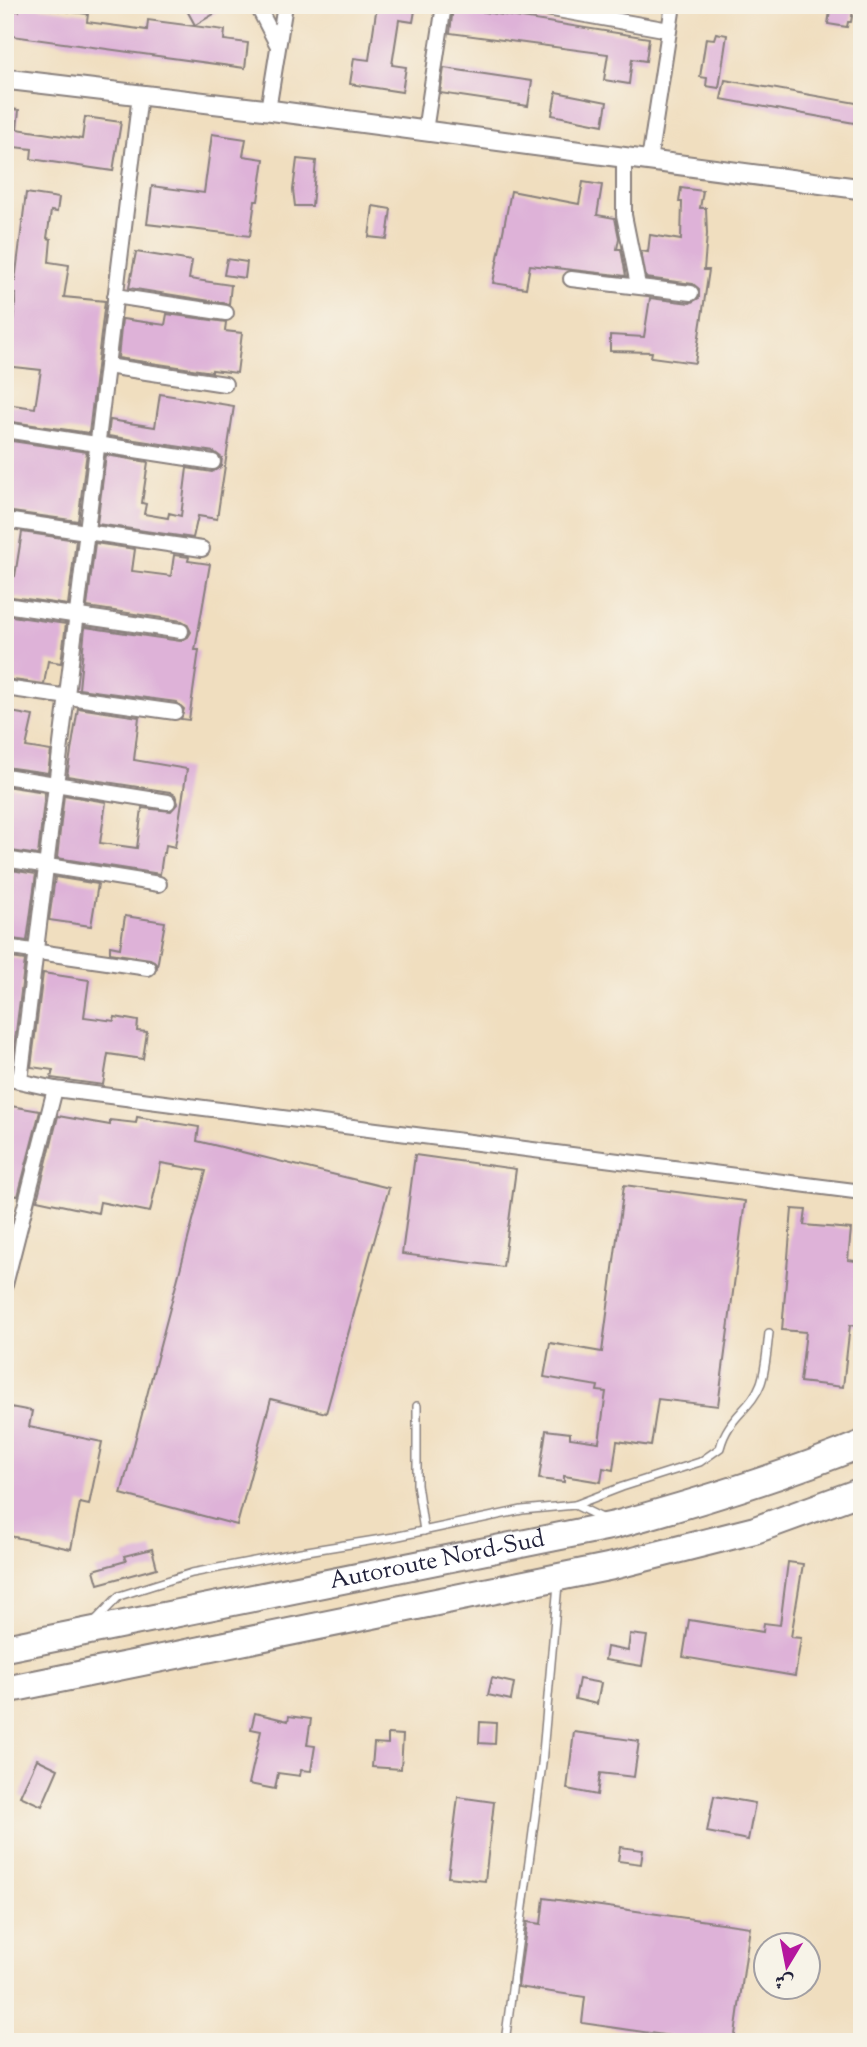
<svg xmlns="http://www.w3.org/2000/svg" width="867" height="2047" font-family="'Sorts Mill Goudy',Amiri,serif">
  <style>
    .building { fill: #deb2d8 }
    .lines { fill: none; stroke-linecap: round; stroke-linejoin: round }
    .lane-casing { stroke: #89807d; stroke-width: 10 }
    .street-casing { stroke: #89807d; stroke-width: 18 }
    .secondary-casing { stroke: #89807d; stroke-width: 23 }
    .highway-casing { stroke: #89807d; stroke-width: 30 }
    .lane { stroke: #fff; stroke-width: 7 }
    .street { stroke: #fff; stroke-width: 14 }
    .secondary { stroke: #fff; stroke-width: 19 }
    .highway { stroke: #fff; stroke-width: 26 }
    .labels { text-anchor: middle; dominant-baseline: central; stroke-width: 6; stroke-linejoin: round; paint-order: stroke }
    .street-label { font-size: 24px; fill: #22223b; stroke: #f7f3e8 }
  </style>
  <rect width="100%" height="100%" fill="#f7f3e8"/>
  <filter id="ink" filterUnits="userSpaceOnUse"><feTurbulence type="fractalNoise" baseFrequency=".0143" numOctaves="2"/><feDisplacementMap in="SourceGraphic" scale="14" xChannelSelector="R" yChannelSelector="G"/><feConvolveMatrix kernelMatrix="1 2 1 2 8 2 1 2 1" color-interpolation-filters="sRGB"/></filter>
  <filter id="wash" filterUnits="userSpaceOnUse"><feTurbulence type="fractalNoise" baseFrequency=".00686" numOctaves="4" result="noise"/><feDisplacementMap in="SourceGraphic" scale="28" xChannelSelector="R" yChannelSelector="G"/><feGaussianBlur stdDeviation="1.57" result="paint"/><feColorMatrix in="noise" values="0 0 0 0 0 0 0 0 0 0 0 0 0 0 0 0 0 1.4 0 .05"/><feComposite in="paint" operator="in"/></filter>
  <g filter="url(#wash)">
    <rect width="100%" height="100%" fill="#f0debf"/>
    <g id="blocks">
      <!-- building -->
      <g class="building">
        <polygon points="20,5 88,14 87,22 147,30 148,20 225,30 224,40 248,43 245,68 5,35 5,9 19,11"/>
        <polygon points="184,5 229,5 195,25"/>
        <polygon points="377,5 416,5 413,22 399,20 392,65 406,67 402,92 350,84 354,58 369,60"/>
        <polygon points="831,5 854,5 851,22 848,22 847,27 828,24"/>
        <polygon points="453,7 649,38 646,61 632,59 629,84 604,80 608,54 450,33"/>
        <polygon points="716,33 727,35 719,88 706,86 707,78 700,77 706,38 714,39"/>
        <polygon points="444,68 532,81 528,106 440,93"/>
        <polygon points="725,80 862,104 860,124 721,99"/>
        <polygon points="556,92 607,102 603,125 552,115"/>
        <polygon points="5,108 19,110 17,129 82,139 85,117 121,122 113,171 31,159 32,149 14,147 13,155 5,154"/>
        <polygon points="212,134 246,139 243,156 264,159 258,201 255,201 250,236 147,224 152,186 204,193"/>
        <polygon points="297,159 316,161 312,206 295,206 293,190"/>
        <polygon points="583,182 602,185 597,215 615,218 619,238 617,249 621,249 626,276 530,265 526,288 493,283 511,191 579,204"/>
        <polygon points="681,188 703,191 700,208 706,208 707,234 704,270 709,270 695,363 651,357 652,352 610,351 610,335 644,337 650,298 690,303 699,298 699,289 693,284 646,278 641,251 648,252 650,235 681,240 682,202 679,202"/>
        <polygon points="26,193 59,198 57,212 51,211 47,238 51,239 49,262 69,265 64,297 105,301 89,433 5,421 5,404 35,408 41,370 5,366 5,331 12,331 16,294 9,293 10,281 15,281"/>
        <polygon points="373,206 391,209 387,239 369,237"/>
        <polygon points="136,252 192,261 189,279 231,285 229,304 129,288"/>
        <polygon points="227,259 247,262 245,278 224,275"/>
        <polygon points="167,314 226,322 225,331 242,333 237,373 212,370 212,372 118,358 122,319 165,325"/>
        <polygon points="160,394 234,406 217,519 198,516 193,538 97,524 106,455 148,462 142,503 146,504 144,514 168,518 169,513 181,516 187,468 212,472 221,467 222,458 214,452 108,436 110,420 155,427"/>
        <polygon points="5,440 87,452 78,521 5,511 8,491 5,490"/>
        <polygon points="22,532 76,540 68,605 5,596 5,574 15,576"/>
        <polygon points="95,543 135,549 132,571 171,576 174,555 189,557 188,561 210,564 195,650 199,650 189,720 181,719 184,709 176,702 79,689 85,627 180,641 188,637 191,632 187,624 182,621 87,607"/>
        <polygon points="5,615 66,624 61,663 48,661 44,684 5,679 8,628 5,628"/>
        <polygon points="78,708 139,717 134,760 187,769 175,847 166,845 165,853 163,853 160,874 57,858 64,795 106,802 100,843 137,848 142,808 171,811 178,803 175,795 170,792 67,776"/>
        <polygon points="11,712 33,716 26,747 51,751 48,773 5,767 5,737"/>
        <polygon points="5,786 45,792 38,855 5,850"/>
        <polygon points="5,869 36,874 27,941 5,938"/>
        <polygon points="55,877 98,884 91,926 49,920"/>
        <polygon points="125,916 165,922 157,967 154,961 150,959 110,953 110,946 120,948"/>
        <polygon points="5,957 25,960 12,1064 5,1063"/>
        <polygon points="43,973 89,980 84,1017 114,1021 115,1017 138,1021 137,1031 147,1032 143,1059 108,1054 103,1085 51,1078 53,1070 31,1067"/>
        <polygon points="5,1105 40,1111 18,1196 5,1194"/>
        <polygon points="58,1116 110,1125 110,1120 136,1123 137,1117 199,1127 197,1141 389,1188 326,1413 271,1399 237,1525 121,1494 206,1171 161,1163 150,1212 100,1202 98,1213 37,1200"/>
        <polygon points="415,1155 516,1169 503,1267 402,1254"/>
        <polygon points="624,1185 745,1201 718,1406 658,1399 651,1446 617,1441 613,1470 603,1468 601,1482 564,1476 564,1482 539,1479 546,1430 570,1433 570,1438 599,1442 606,1392 597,1391 598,1386 544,1377 550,1343 602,1352"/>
        <polygon points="792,1209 806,1210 804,1225 851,1229 848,1260 862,1262 862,1327 850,1325 843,1387 800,1382 806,1332 782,1330"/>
        <polygon points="5,1406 32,1411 29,1427 102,1442 89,1505 80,1503 71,1549 5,1535"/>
        <polygon points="152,1549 157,1568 98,1584 94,1570 126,1561 124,1556"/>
        <polygon points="788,1562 803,1564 791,1637 801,1638 795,1676 683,1657 689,1620 763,1632 764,1623 780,1625"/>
        <polygon points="630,1634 647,1636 642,1666 605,1660 607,1647 628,1651"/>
        <polygon points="492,1678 514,1683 511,1700 488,1695"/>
        <polygon points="579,1679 601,1683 597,1704 575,1699"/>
        <polygon points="255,1713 288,1721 289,1716 311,1719 307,1745 315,1746 311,1771 301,1770 300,1776 278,1773 275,1789 249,1784 261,1731 251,1729"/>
        <polygon points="480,1722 496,1723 495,1744 479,1743"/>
        <polygon points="574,1732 639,1741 634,1777 600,1773 597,1795 567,1789"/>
        <polygon points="388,1734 403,1735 401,1769 372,1767 374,1743 388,1744"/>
        <polygon points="37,1759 58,1769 42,1806 20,1796"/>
        <polygon points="714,1796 755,1803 748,1840 707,1832"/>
        <polygon points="458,1797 494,1802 485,1881 448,1877"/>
        <polygon points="620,1847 643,1850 641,1864 618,1861"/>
        <polygon points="544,1898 750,1927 734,2042 711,2042 582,2023 585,1997 518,1987 527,1922 541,1924"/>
      </g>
    </g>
  </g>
  <g filter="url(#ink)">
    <use href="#blocks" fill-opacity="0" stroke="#89807d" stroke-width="2"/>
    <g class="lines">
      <defs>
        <g id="lane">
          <polyline points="417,1406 417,1484 424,1531"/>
          <path d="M575,1505L622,1487L700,1462L720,1448C728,1416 751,1410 761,1383C766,1368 767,1349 769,1333"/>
          <polyline points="95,1621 119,1596 192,1573 301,1552 394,1537 522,1510 575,1505 602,1518"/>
          <polyline points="505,2042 542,1764 558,1584"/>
        </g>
        <g id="street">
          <polyline points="257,5 278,46"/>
          <polyline points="530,5 669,30"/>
          <polyline points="268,110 285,5"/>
          <polyline points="425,131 444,5"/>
          <polyline points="624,158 624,215 638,285"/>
          <polyline points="649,161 673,5"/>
          <polyline points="571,279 691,293"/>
          <polyline points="115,296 226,313"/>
          <polyline points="107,366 225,384"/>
          <polyline points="5,430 213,462"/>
          <polyline points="5,520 202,549"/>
          <polyline points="5,605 181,631"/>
          <polyline points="5,688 175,712"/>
          <polyline points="5,776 168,802"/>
          <polyline points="5,859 159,884"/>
          <polyline points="5,947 148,968"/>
          <polyline points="5,1078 55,1089 862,1192"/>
          <polyline points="20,1081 140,95"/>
          <polyline points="5,1285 55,1089"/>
        </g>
        <polyline id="secondary" points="5,79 268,110 862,189"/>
        <g id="highway">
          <path id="s1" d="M5,1648L615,1525C699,1502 782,1477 862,1444"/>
          <polyline points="5,1690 613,1566 755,1530 862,1491"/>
        </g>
      </defs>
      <!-- lane casing -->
      <use href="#lane" class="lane-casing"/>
      <!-- street casing -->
      <use href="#street" class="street-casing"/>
      <!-- secondary casing -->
      <use href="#secondary" class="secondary-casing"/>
      <!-- highway casing -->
      <use href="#highway" class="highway-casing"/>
      <!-- lane -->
      <use href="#lane" class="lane"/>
      <!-- street -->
      <use href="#street" class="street"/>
      <!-- secondary -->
      <use href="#secondary" class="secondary"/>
      <!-- highway -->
      <use href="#highway" class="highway"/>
    </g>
  </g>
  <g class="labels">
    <!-- street labels -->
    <g class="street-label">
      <text stroke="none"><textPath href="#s1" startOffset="441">Autoroute Nord-Sud</textPath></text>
    </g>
  </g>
  <!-- margin -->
  <rect width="867" height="2047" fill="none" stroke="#f7f3e8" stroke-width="28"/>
  <!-- north arrow -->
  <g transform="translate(787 1966) rotate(190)"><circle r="33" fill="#f7f3e8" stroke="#a29fa3" stroke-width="2"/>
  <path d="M0-5L12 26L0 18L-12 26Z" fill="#b5179e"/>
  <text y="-10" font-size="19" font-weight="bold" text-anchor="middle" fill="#22223b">ش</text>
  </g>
</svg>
